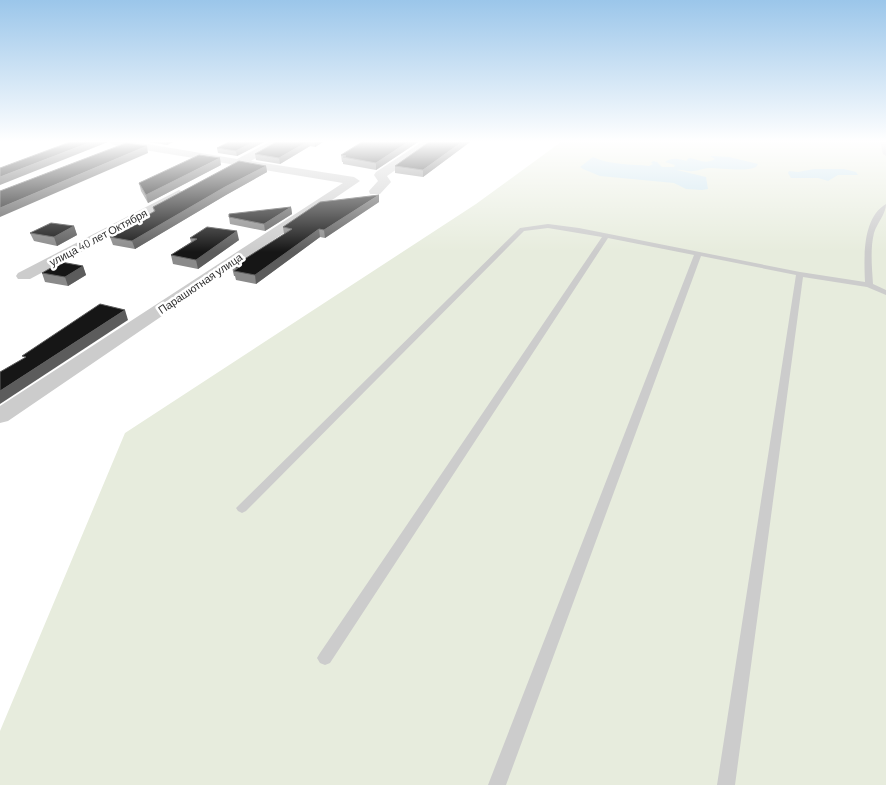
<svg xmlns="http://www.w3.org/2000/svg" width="886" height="785" font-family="Barlow,sans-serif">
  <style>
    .green { fill: #e7ecdd }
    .water { fill: #c9e2ec }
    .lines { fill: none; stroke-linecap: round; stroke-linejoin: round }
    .lane { fill: #ccc; fill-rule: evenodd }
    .street { fill: #ccc; fill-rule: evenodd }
    .wall { fill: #8a8a8a }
    .shaded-wall { fill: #5c5c5c }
    .building { fill: #161616; stroke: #5c5c5c }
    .labels { text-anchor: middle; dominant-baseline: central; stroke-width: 5; stroke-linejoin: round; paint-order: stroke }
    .far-street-label { font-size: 11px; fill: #2f2f2f; stroke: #fff }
  </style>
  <rect width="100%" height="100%" fill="#fff"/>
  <!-- green -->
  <polygon class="green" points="561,142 886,142 886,785 0,785 0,731 125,433 476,204"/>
  <!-- water -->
  <g class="water">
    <path d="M710,156L729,157L758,164L756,167C746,172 721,168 709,168C703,168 699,171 693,171C687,172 683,169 677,170L706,177L708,189L702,190L686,189L674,183L600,176L583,169L580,167L593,157C608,165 632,164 649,166L653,164L651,163L653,161L657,162L662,167H674L675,165L665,162C672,157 679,159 686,161L689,158C698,159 705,165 715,159Z"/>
    <polygon points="814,169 844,169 856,172 858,175 838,175 828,181 818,178 791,178 788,173 789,171 798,172"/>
  </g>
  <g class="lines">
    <!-- lane -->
    <g class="lane">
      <polygon points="880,142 886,142 886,156 883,154"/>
      <path d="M886,204C886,214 877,223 874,233C870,249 872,267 873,284L886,290V295L867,287L803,277L735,785H717L796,275L701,256L506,785H488L694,255L608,238L330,663L325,665L320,663L317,658L320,653L602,237L548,228L524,231L246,511L242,513L238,511L236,508L520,228L548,224L579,228L800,272L865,282C864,258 862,218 886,204Z"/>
    </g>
    <!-- street -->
    <g class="street">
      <polygon points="109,142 135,142 237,159 269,142 282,142 251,161 354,177 360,181 8,421 0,423 0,406 343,183 241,166 236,168 230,164 114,145"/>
      <polygon points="422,142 435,142 387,176 391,182 380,194 370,194 369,191 378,181 374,175 376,172"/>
      <polygon points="179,190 186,194 184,197 30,279 18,279 16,276 18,273"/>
    </g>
  </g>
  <!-- wall -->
  <g class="wall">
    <polygon points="148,142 173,142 167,145"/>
    <polygon points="229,142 264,142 237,156 218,153 217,148"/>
    <polygon points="276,142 323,142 315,147 310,146 280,164 256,160 255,154"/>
    <polygon points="418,142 376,170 343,164 343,162 342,162 341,155"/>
    <polygon points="429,142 470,142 423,177 395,173 395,166"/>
    <polygon points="221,165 148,203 141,191 139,183"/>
    <polygon points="266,166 267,172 226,195 135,249 113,245 110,237 154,212 153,207"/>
    <polygon points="379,202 325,238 320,237 256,284 236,280 235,276 234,276 232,267 284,234 283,227"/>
    <polygon points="291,207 292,214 265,231 230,224 229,217"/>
    <polygon points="74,226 77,235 57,246 34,241 30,233"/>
    <polygon points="190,238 239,240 198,269 173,264 171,255 191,242"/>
    <polygon points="83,266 86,275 68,286 45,282 42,273"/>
  </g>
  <!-- shaded-wall -->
  <g class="shaded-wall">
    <polygon points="91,142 108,142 0,185 0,177"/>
    <polygon points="166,142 173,142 167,145"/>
    <polygon points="253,142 264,142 237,156 236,151"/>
    <polygon points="307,142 309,142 310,146 280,164 279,158"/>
    <polygon points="315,142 323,142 315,147"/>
    <polygon points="408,142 418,142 376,170 376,163"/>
    <polygon points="462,142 470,142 423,177 423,170"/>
    <polygon points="147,146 148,153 0,217 0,208"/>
    <polygon points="220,158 221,165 148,203 146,195"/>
    <polygon points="266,166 267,172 226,195 135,249 132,241 225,187"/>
    <polygon points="379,195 379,202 325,238 324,230"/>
    <polygon points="291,207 292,214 265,231 264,224"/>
    <polygon points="74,226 77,235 57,246 54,237"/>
    <polygon points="319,229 320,237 256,284 255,275"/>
    <polygon points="237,231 239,240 198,269 196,260"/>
    <polygon points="83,266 86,275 68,286 65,277"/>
    <polygon points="125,310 128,320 0,404 0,391"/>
  </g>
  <!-- building -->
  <g class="building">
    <polygon points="70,142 91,142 0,177 0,168"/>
    <polygon points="229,142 253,142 236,151 217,148"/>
    <polygon points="276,142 307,142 279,158 255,154"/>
    <polygon points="362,142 408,142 376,163 343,157 346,156 341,155"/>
    <polygon points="429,142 462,142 423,170 395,166"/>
    <polygon points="126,143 147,146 0,208 0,191"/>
    <polygon points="199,155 220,158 146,195 139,183"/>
    <polygon points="239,161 266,166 225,187 132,241 110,237 155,211 153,207"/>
    <polygon points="379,195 324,230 319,229 255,275 234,271 238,268 232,267 292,229 283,227 320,202"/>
    <polygon points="291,207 264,224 229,217 229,214"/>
    <polygon points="51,223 74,226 54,237 30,233"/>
    <polygon points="207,227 237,231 196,260 171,255 197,239 190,238"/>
    <polygon points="61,262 83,266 65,277 42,273"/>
    <polygon points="100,304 125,310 0,391 0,372 26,357 22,356"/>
  </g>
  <!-- sky -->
  <linearGradient id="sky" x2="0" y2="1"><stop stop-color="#9bc6ea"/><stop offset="0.56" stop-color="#fff"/><stop offset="1" stop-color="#fff" stop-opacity="0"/></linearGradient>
  <rect width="886" height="252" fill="url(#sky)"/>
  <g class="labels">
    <!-- far-street labels -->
    <g class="far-street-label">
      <text transform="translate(98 237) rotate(-28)">улица 40 лет Октября</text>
      <text transform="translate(200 283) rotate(-34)">Парашютная улица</text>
    </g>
  </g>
</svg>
